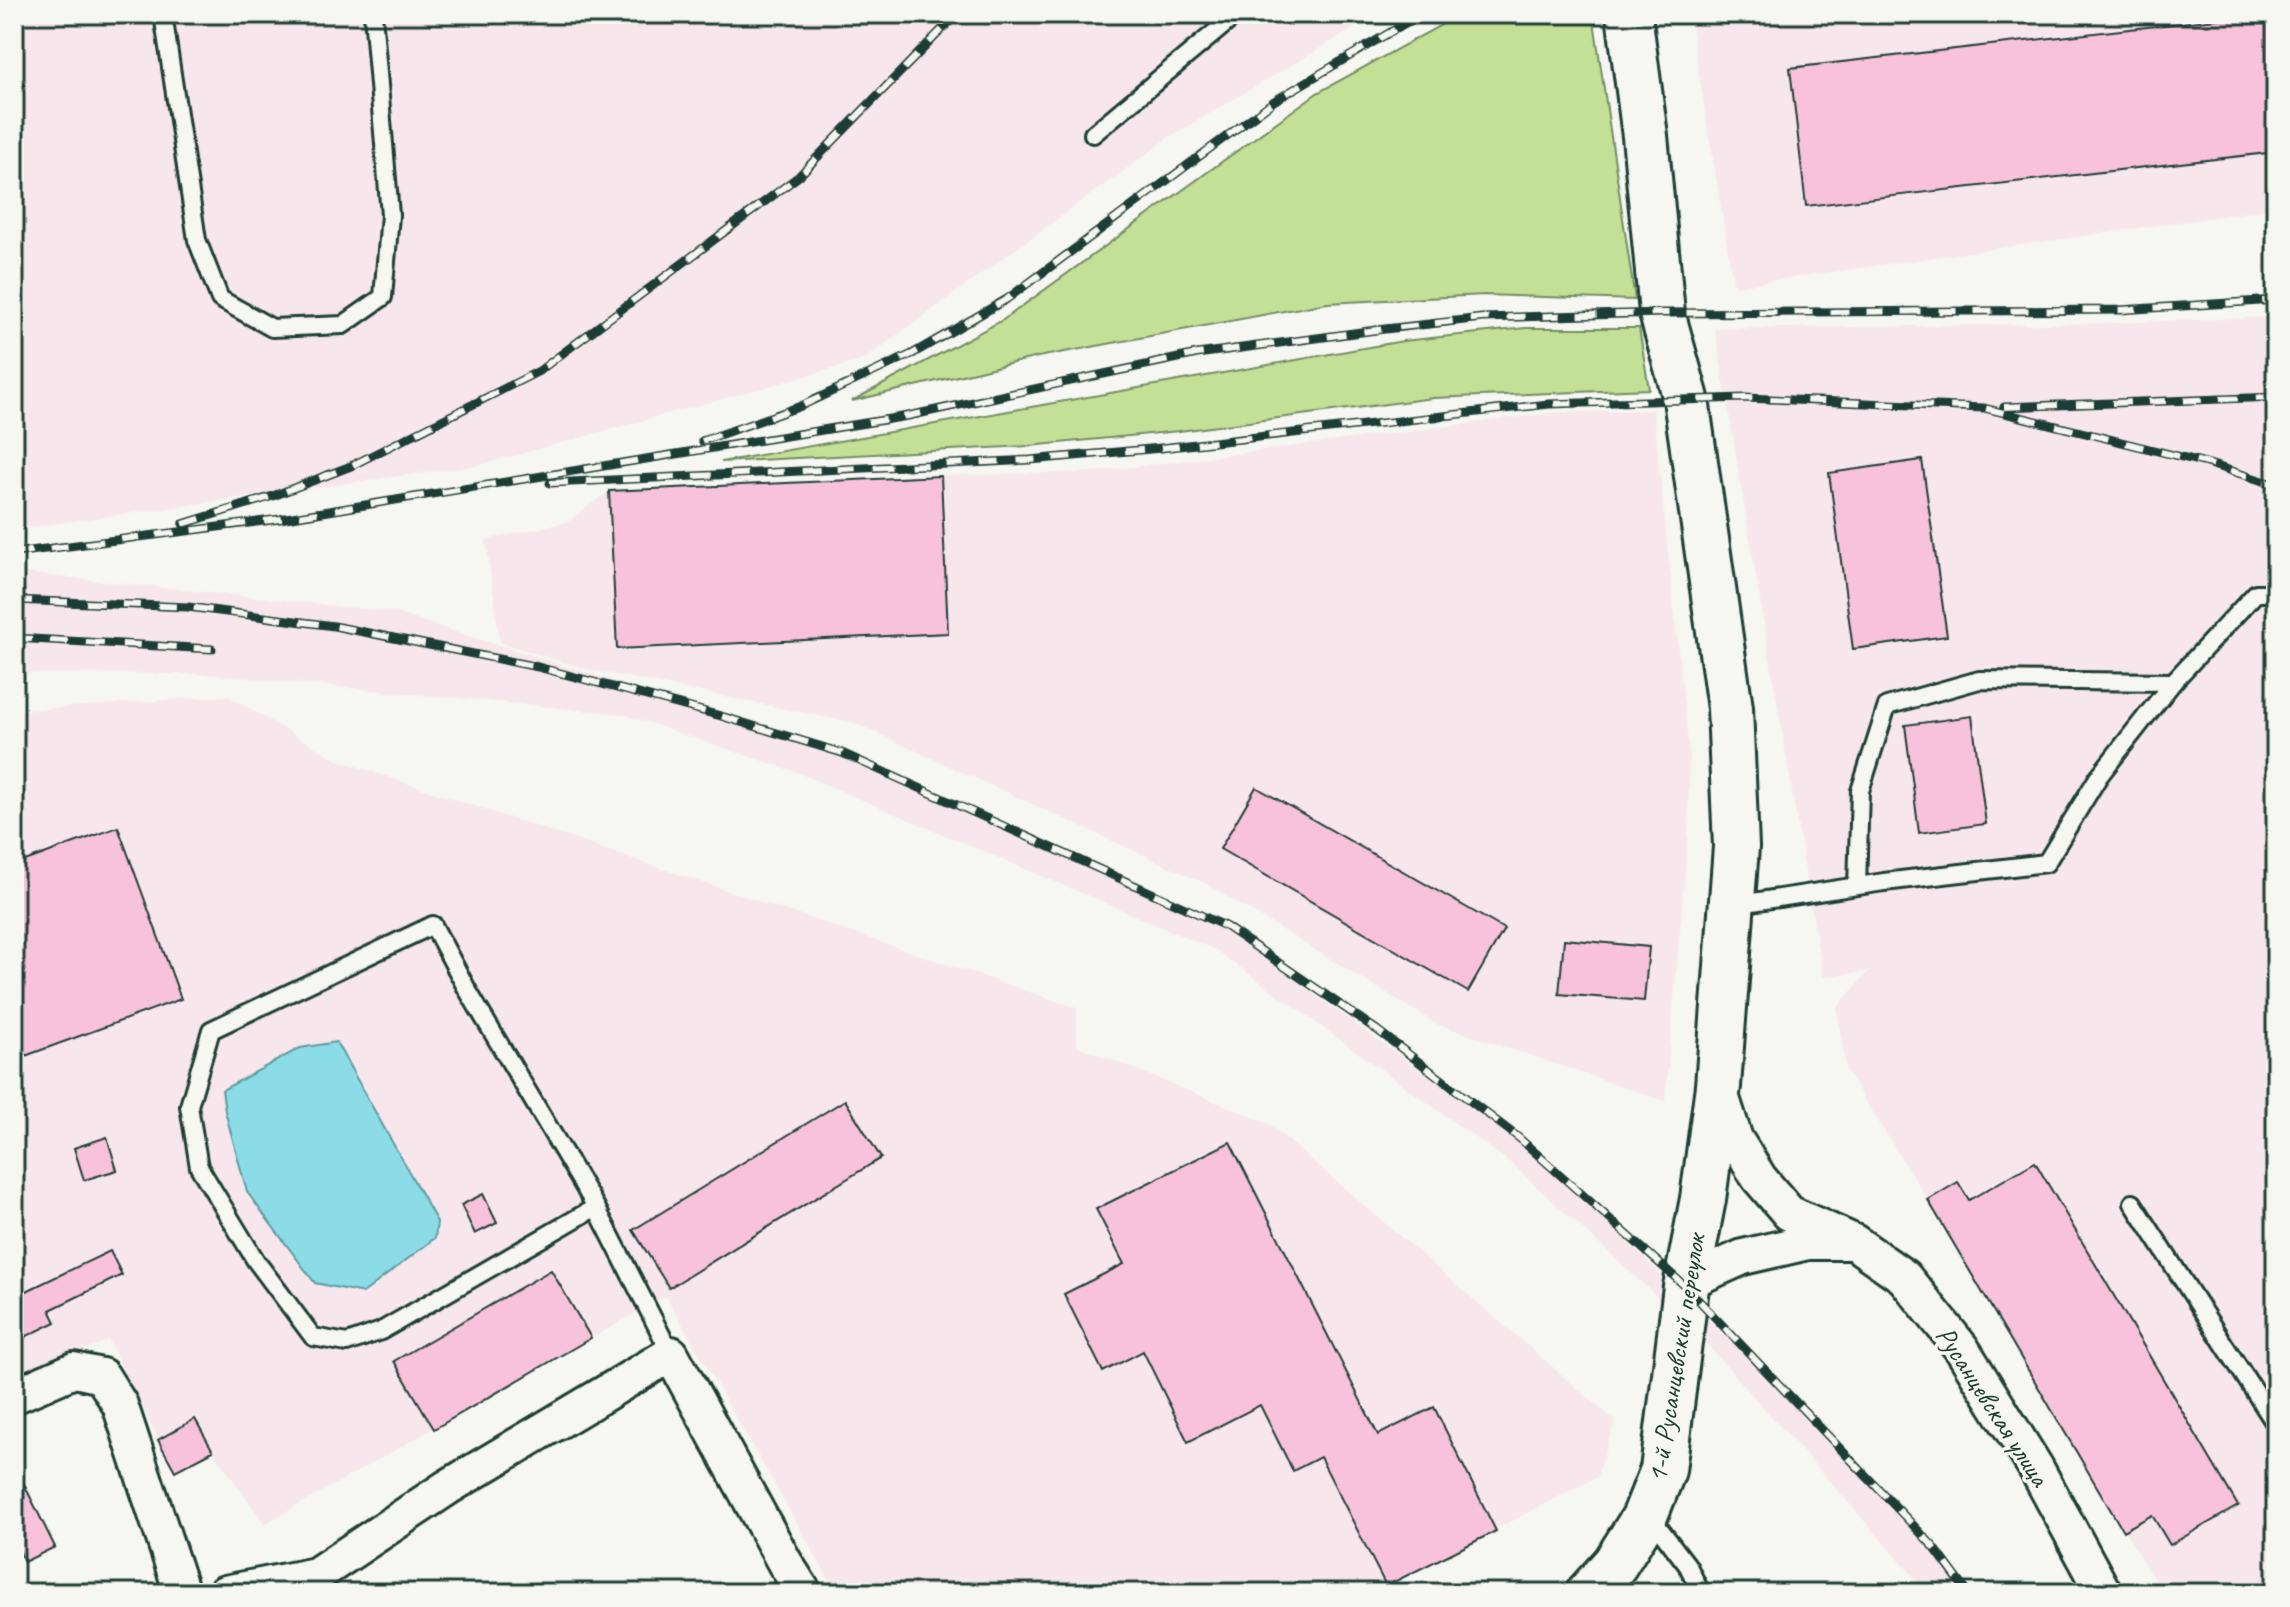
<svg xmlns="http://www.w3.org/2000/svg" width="2290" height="1607" font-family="Caveat,sans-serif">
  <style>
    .built { fill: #f7e6eb }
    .green { fill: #c4df96; stroke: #728e65; stroke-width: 2 }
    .water { fill: #8bdce7; stroke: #609c9f; stroke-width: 2 }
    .building { fill: #f9c2db; stroke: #1f3d34; stroke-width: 2 }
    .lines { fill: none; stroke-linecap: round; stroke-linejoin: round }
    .lane-casing { stroke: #1f3d34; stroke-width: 22 }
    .street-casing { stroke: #1f3d34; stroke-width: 40 }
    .secondary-casing { stroke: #1f3d34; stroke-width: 50 }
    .lane { stroke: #f6f6f2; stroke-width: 16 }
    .street { stroke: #f6f6f2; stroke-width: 34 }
    .secondary { stroke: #f6f6f2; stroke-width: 44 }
    .rail-casing { stroke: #1f3d34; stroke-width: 9 }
    .rail { stroke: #f6f6f2; stroke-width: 6; stroke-dasharray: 18; stroke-linecap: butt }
    .labels { text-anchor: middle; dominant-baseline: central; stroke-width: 7; stroke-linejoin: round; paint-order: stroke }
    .street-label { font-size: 28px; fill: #1f3d34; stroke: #f6f6f2 }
  </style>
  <rect width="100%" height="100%" fill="#f6f6f2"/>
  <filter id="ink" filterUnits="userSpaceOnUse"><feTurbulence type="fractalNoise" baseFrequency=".0125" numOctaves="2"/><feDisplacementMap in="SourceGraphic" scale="16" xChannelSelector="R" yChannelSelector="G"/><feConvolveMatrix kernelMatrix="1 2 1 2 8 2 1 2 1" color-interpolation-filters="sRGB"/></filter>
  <g filter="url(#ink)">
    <!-- built -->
    <g class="built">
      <polygon points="14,14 1378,14 1171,136 863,360 480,465 14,529"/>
      <polygon points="1689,14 2276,14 2276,208 1734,286"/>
      <polygon points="2276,317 2276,1593 2162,1593 1928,1200 1846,1070 1837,1008 1869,971 1823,977 1715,329 2115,323"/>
      <polygon points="1653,410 1689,753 1688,835 1665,1101 1437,1024 1205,883 855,723 583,668 500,642 486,540 568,522 609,491 941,476 1095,472 1550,413"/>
      <polygon points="14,572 392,612 815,744 1227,932 1526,1146 1703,1314 1934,1544 1970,1593 1929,1593 1698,1334 1511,1163 1216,950 799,773 623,714 207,674 14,673"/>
      <polygon points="228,696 337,760 1077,1008 1077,1046 1268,1123 1615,1421 1597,1477 1372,1593 837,1593 666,1296 265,1524 213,1451 175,1471 108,1340 14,1380 14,711"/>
    </g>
    <!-- green -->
    <g class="green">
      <polygon points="1461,14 1593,14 1635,300 1485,295 1327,303 1038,357 852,401 1003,320 1317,93"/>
      <polygon points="1526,328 1639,328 1649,389 1433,398 1179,431 1029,446 721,462 1403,341"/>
    </g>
    <!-- water -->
    <polygon class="water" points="336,1042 437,1222 435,1238 363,1293 315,1283 247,1192 225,1111 222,1090 300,1048"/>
    <!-- building -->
    <g class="building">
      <polygon points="2260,14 2276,14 2276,152 1806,206 1790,68"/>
      <polygon points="1922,460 1947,636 1853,649 1829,473"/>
      <polygon points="941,476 948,633 617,649 609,491"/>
      <polygon points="1972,716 1986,824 1919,833 1905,725"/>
      <polygon points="1256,787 1504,929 1468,992 1220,849"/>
      <polygon points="118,827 181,999 14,1060 14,865"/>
      <polygon points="1564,939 1649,947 1644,1001 1559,994"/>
      <polygon points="845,1100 881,1158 669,1288 633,1230"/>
      <polygon points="107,1137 117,1170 84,1180 74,1148"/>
      <polygon points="1230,1142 1378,1435 1434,1407 1496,1531 1386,1586 1320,1457 1293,1471 1260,1405 1188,1442 1143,1351 1103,1372 1064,1294 1124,1264 1096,1209"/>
      <polygon points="2035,1162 2238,1506 2170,1545 2152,1515 2123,1531 1928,1200 1958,1182 1969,1200"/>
      <polygon points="483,1194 497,1223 475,1234 461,1205"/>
      <polygon points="110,1251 122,1275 50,1310 56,1322 23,1338 14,1319 14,1297"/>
      <polygon points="551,1270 591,1338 434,1429 394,1361"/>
      <polygon points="195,1419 213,1451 175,1471 158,1440"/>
      <polygon points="14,1464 55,1547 24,1562 19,1550 14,1552"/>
    </g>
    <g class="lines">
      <defs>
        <g id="lane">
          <polyline points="163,14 197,240 220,299 272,328 343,325 383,297 390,215 373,14"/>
          <polyline points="1093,134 1237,14"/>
          <polyline points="1857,886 1860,791 1887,706 1979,680 2173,682"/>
          <polyline points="1733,905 1884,882 2046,863 2099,776 2173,682 2256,593 2276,593"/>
          <polyline points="2133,1203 2276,1425"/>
          <polyline points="596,1207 381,1331 347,1343 313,1337 256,1261 199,1167 189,1106 211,1030 433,925 468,991 596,1207 671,1354"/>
          <polyline points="1650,1516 1688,1566 1701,1593"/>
        </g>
        <g id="street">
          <polyline points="1719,1089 1735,1139 1759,1178 1789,1213 1854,1242 1904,1277 1962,1349 2036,1468 2104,1593"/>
          <polyline points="1689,1281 1743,1257 1808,1242 1846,1242"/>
          <polyline points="14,1396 74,1370 102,1376 120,1405 182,1593"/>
          <polyline points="225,1593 316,1575 448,1487 671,1354 785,1563 804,1593"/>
        </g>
        <polyline id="secondary" points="1589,1593 1615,1564 1644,1518 1663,1470 1686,1287 1703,1199 1718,1086 1736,847 1730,708 1686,399 1662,313 1645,136 1629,14"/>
      </defs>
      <!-- lane casing -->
      <use href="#lane" class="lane-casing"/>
      <!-- street casing -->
      <use href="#street" class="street-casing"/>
      <!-- secondary casing -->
      <use href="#secondary" class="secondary-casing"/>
      <!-- lane -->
      <use href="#lane" class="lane"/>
      <!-- street -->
      <use href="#street" class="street"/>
      <!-- secondary -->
      <use href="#secondary" class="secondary"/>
      <defs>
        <g id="rail">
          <polyline points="2004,407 2276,397"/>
          <polyline points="702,441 801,406 912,354 1007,299 1274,101 1421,14"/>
          <polyline points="550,483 1030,460 1161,448 1549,404 1745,398 1984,408 2206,463 2276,485"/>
          <polyline points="183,524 273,496 351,466 539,371 799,176 957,14"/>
          <polyline points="14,553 280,519 908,416 1197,354 1376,330 1482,318 1662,313 2120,310 2276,300"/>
          <polyline points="14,600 188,607 334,626 538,667 721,716 842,753 1225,926 1377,1030 1519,1138 1686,1287 1934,1547 1968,1593"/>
          <polyline points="14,638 212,649"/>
        </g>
      </defs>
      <!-- rail casing -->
      <use href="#rail" class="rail-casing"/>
      <!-- rail -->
      <use href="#rail" class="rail"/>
    </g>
  </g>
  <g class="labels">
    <!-- street labels -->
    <g class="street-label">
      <text transform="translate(1676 1358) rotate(-81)">1-й Русанцевский переулок</text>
      <text transform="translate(1993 1406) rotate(57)">Русанцевская улица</text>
    </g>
  </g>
  <!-- margin -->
  <rect width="2290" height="1607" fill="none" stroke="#f6f6f2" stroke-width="48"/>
  <rect x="24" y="24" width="2242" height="1559" fill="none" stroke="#1f3d34" stroke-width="3" filter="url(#ink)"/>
</svg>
